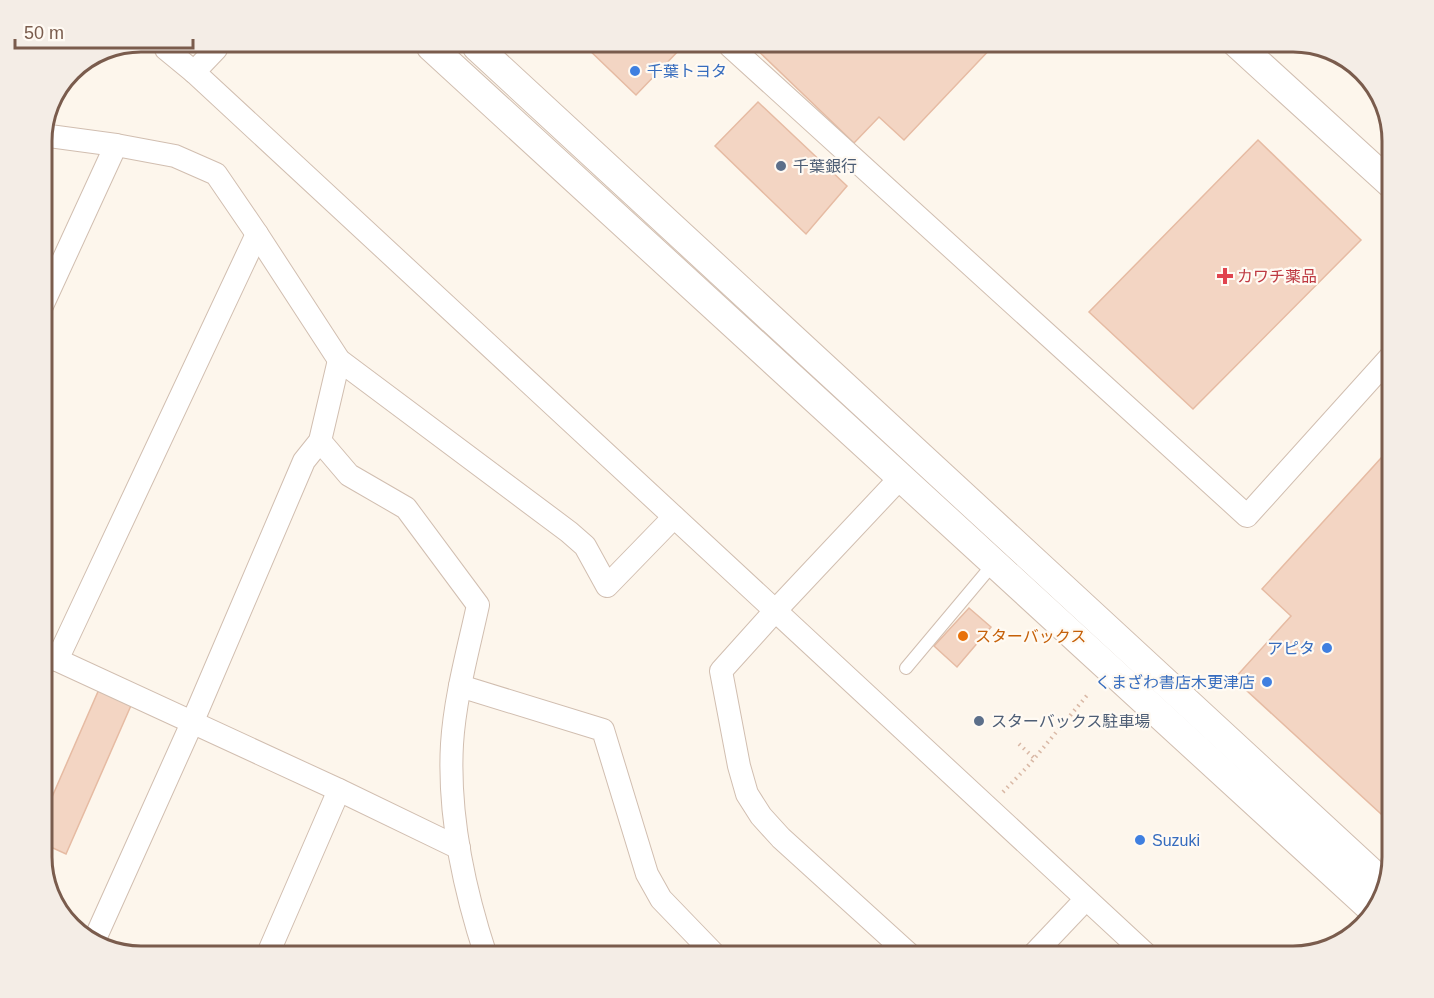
<svg xmlns="http://www.w3.org/2000/svg" width="1434" height="998" font-family="Helvetica,'Noto Sans JP',sans-serif">
  <style>
    .building { fill: #f3d5c3; stroke: #e6bba3; stroke-width: 1.5 }
    .lines { fill: none; stroke-linecap: round; stroke-linejoin: round }
    .service-casing { stroke: #d1beb0; stroke-width: 14 }
    .minor-casing { stroke: #d1beb0; stroke-width: 24 }
    .tertiary-casing { stroke: #d1beb0; stroke-width: 30 }
    .path { stroke: #d9b8a5; stroke-width: 4; stroke-dasharray: 1.5 4.5; stroke-linecap: butt }
    .service { stroke: #fff; stroke-width: 12 }
    .minor { stroke: #fff; stroke-width: 22 }
    .tertiary { stroke: #fff; stroke-width: 28 }
    .shop-dot { fill: #3f7fe0; stroke: #fffaf3; stroke-width: 2 }
    .service-dot { fill: #5c6f8a; stroke: #fffaf3; stroke-width: 2 }
    .health-dot { fill: #e0444e; stroke: #fffaf3; stroke-width: 2 }
    .food-dot { fill: #e8710a; stroke: #fffaf3; stroke-width: 2 }
    .labels { text-anchor: middle; dominant-baseline: central; stroke-width: 4.5; stroke-linejoin: round; paint-order: stroke }
    .shop-label { font-size: 16px; fill: #366cbe; stroke: #fffaf3; text-anchor: start }
    .service-label { font-size: 16px; fill: #4e5e75; stroke: #fffaf3; text-anchor: start }
    .health-label { font-size: 16px; fill: #be3a42; stroke: #fffaf3; text-anchor: start }
    .food-label { font-size: 16px; fill: #c56008; stroke: #fffaf3; text-anchor: start }
    .rim { fill: none; stroke: #7a5c4d; stroke-width: 3 }
  </style>
  <rect width="100%" height="100%" fill="#fdf6ec"/>
  <!-- building -->
  <g class="building">
    <polygon points="995,44 904,140 879,117 854,143 752,45"/>
    <polygon points="585,46 683,46 636,95"/>
    <polygon points="758,102 847,186 806,234 715,146"/>
    <polygon points="1258,140 1361,240 1193,409 1089,312"/>
    <polygon points="1392,446 1392,824 1234,679 1291,616 1262,589"/>
    <polygon points="969,608 991,627 957,667 934,646"/>
    <polygon points="100,687 133,701 66,854 42,843 42,820"/>
  </g>
  <g class="lines">
    <defs>
      <polyline id="service" points="906,668 994,563"/>
      <g id="minor">
        <polyline points="730,46 1247,516 1392,355"/>
        <polyline points="166,49 194,72 1148,956"/>
        <polyline points="194,72 216,49"/>
        <polyline points="42,135 116,145 175,156 216,174 257,234 339,360 569,532 585,546 607,586 674,517"/>
        <polyline points="42,306 116,145"/>
        <path d="M320,441L349,475L406,508L478,605C468,651 455,697 452,744C448,815 464,889 486,956"/>
        <polyline points="901,477 775,611 721,671 739,766 747,794 761,816 781,838 911,956"/>
        <polyline points="42,653 339,790 459,848"/>
        <polyline points="57,660 257,234"/>
        <polyline points="460,686 603,730 647,874 661,899 716,956"/>
        <polyline points="94,941 192,723 304,461 320,441 339,360"/>
        <polyline points="267,956 339,790"/>
        <polyline points="1032,956 1086,899"/>
      </g>
      <g id="tertiary">
        <polyline points="1235,42 1392,185"/>
        <polyline points="431,47 1375,912"/>
        <polyline points="477,47 1384,884"/>
      </g>
    </defs>
    <!-- service casing -->
    <use href="#service" class="service-casing"/>
    <!-- minor casing -->
    <use href="#minor" class="minor-casing"/>
    <!-- tertiary casing -->
    <use href="#tertiary" class="tertiary-casing"/>
    <!-- path -->
    <g class="path">
      <polyline points="1019,744 1034,758"/>
      <polyline points="1003,792 1028,766 1089,693"/>
    </g>
    <!-- service -->
    <use href="#service" class="service"/>
    <!-- minor -->
    <use href="#minor" class="minor"/>
    <!-- tertiary -->
    <use href="#tertiary" class="tertiary"/>
  </g>
  <!-- markers -->
  <g class="shop-dot">
    <circle cx="635" cy="71" r="6"/>
    <circle cx="1327" cy="648" r="6"/>
    <circle cx="1267" cy="682" r="6"/>
    <circle cx="1140" cy="840" r="6"/>
  </g>
  <g class="service-dot">
    <circle cx="781" cy="166" r="6"/>
    <circle cx="979" cy="721" r="6"/>
  </g>
  <path class="health-dot" d="M1222 267h6v6h6v6h-6v6h-6v-6h-6v-6h6z"/>
  <circle class="food-dot" cx="963" cy="636" r="6"/>
  <g class="labels">
    <!-- shop labels -->
    <g class="shop-label">
      <text x="647" y="71">千葉トヨタ</text>
      <text x="1315" y="648" text-anchor="end">アピタ</text>
      <text x="1255" y="682" text-anchor="end">くまざわ書店木更津店</text>
      <text x="1152" y="840">Suzuki</text>
    </g>
    <!-- service labels -->
    <g class="service-label">
      <text x="793" y="166">千葉銀行</text>
      <text x="991" y="721">スターバックス駐車場</text>
    </g>
    <!-- health labels -->
    <g class="health-label">
      <text x="1237" y="276">カワチ薬品</text>
    </g>
    <!-- food labels -->
    <g class="food-label">
      <text x="975" y="636">スターバックス</text>
    </g>
  </g>
  <!-- crop -->
  <path d="M0 0H1434V998H0ZM141 52H1293A89 89 0 0 1 1382 141V857A89 89 0 0 1 1293 946H141A89 89 0 0 1 52 857V141A89 89 0 0 1 141 52Z" fill="#f4ede6" fill-rule="evenodd"/>
  <path class="rim" d="M141 52H1293A89 89 0 0 1 1382 141V857A89 89 0 0 1 1293 946H141A89 89 0 0 1 52 857V141A89 89 0 0 1 141 52Z"/>
  <!-- scale -->
  <path d="M15 39v9h178v-9" fill="none" stroke="#7a5c4d" stroke-width="3"/>
  <text x="24" y="39" font-size="18" fill="#7a5c4d" stroke="#fffaf3" stroke-width="4.5" paint-order="stroke">50 m</text>
</svg>
